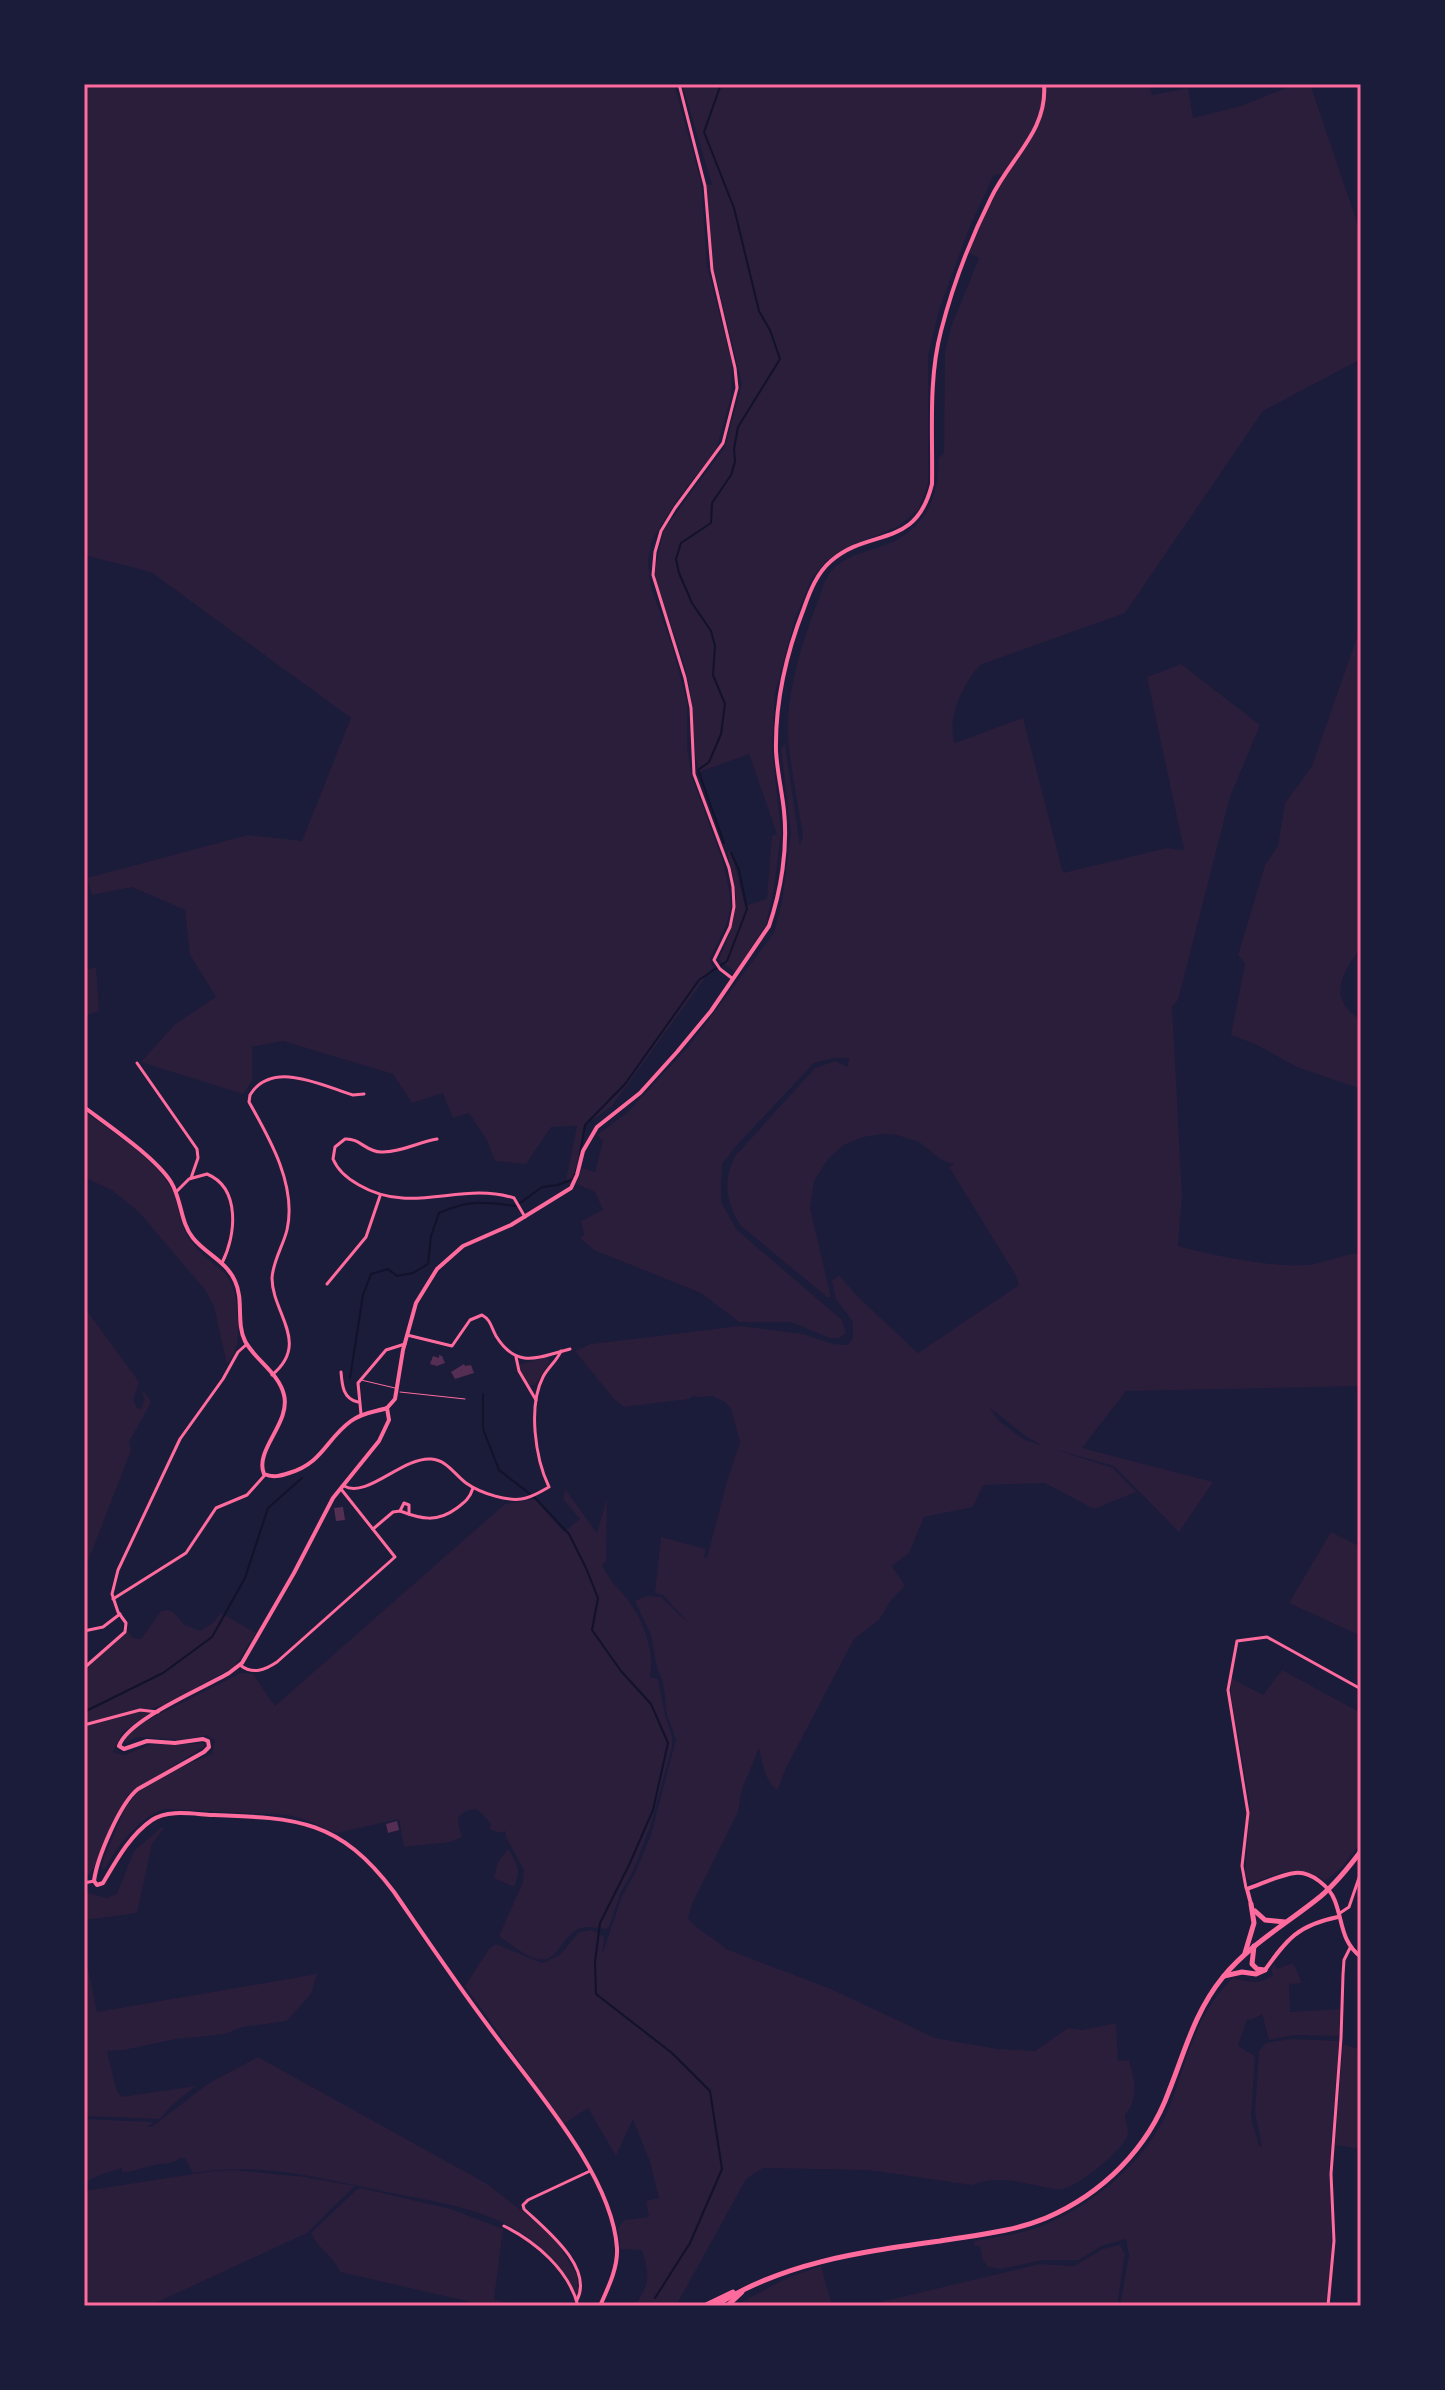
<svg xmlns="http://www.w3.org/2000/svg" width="1445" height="2390" font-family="'DM Sans',sans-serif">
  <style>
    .green { fill: #2a1e3b }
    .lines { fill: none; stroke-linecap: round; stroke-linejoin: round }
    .stream { stroke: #12122b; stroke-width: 2 }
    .building { fill: #542f53 }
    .service { stroke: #ff6b9d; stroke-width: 1 }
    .minor { stroke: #ff6b9d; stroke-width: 3 }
    .tertiary { stroke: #ff6b9d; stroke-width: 3 }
    .secondary { stroke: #ff6b9d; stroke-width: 4 }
    .trunk { stroke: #ff6b9d; stroke-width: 5 }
    .neatline { fill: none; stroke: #ff6b9d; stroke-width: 3 }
  </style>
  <rect width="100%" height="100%" fill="#1b1b3a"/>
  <!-- green -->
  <g class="green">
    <polygon points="84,84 674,84 701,182 707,266 732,363 731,397 716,450 677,500 652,540 648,560 650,585 673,649 687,702 687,748 692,777 722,859 729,889 731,907 726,925 710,959 713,967 611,1107 585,1125 573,1182 566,1180 577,1126 551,1127 526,1164 495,1161 487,1140 469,1113 453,1118 443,1093 412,1103 393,1074 283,1041 252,1047 252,1081 243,1094 141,1062 174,1025 216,997 190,955 185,910 132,887 92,895 87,878 248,835 302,841 351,718 151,572 84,555"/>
    <path d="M682,84H1149L1152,95L1188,88L1193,118L1241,106L1296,84H1310L1361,234V359L1263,411L1125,613L980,665C963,684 946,719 955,743L1023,718L1063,873L1167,848L1184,850L1147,677L1181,664L1260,725L1230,797L1178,1000L1172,1006L1182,1195L1178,1246C1212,1255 1273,1268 1307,1265C1325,1263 1342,1254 1361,1253V1386L1126,1391L1082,1448L1213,1482L1179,1532L1114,1466L1043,1446L1024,1435L989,1407L1000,1422L1025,1440L1113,1468L1136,1492L1094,1509L1045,1483L983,1485L973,1507L924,1517L909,1553L892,1566L905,1586L892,1599L879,1620L854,1639L787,1766L777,1790C763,1778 763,1763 759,1748L742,1789L738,1812L692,1904L688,1918C698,1932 714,1937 726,1949L831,1989L935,2038L998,2049L1035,2051L1068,2028L1082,2030L1116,2023L1118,2061L1129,2060C1135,2080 1139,2098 1125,2115C1125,2120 1128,2128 1128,2133C1126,2149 1078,2186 1063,2189C1057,2191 1050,2188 1044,2187C1019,2182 997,2175 972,2185L868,2170L763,2168L746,2179L677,2304L635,2306C650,2282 650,2277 642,2250L620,2249L618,2229L624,2220L649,2217L646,2201L659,2198L650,2162L633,2119L616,2156L588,2108L564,2124L465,1986L489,1949L496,1944L542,1963L560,1955L579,1932L592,1930L604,1937L602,1955L622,1896L635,1873L651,1835L676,1739L667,1716L663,1682L657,1668L651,1635L635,1601L647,1596L661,1597L690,1625L663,1595L655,1593L661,1537L706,1549L704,1557L707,1558L726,1485L740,1442L731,1409L725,1402L712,1396L695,1397L694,1395L689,1399L624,1407L613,1398L575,1351L591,1344L740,1326L803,1334L833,1344L848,1345L853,1338V1322L836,1299L832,1281L839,1275L856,1295L918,1353L1019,1285L1015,1274L949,1167L954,1164L943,1161L919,1142L897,1135L883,1134L863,1137L844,1145L828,1159L814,1181L810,1208L831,1297H827L740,1225C726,1201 722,1180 736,1155L815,1068L835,1061L848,1067L849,1058H834L814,1063L737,1145L722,1164L721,1183V1202L737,1230L842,1320L846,1333L839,1338H830L791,1322H739L701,1293L594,1250L580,1238L584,1235L581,1221L603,1210L595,1192L577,1184L582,1168L595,1172L603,1141L597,1135L628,1112L688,1047L774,933L782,902L791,833L781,749L785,744L800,846L803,835C798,803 791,771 788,739C785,700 801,645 815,609C821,595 822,582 832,570C846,554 873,551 892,542C925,528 941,493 938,458L944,453L945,351L951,327L979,258L969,253L1003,174L994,175L970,226L939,310L928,356V484L918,510L899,526L844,549L826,561L812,578L795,619L775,693L772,748L781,833L774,887L766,925L735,972L719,960C739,914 741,901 727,852L731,851L745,906L767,899L772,836L777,834L749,754L699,772C691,741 695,710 688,680C681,648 667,616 657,586L655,570L663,531L725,447L742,384L713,265L706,184L712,185Z"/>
    <path d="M1361,626V947C1342,974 1326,998 1361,1020V1089L1297,1067L1255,1044L1231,1035L1245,964L1238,955L1265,865L1278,846L1285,803L1312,766Z"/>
    <polygon points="96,967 99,1011 84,1016 84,970"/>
    <path d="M84,1111C111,1131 157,1160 172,1190C179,1205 179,1222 188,1237C217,1278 236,1260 238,1323C238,1340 238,1351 227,1364L214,1307L206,1291L139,1212L113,1191L84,1177Z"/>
    <polygon points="84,1307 139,1382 133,1400 137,1408 141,1409 145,1399 142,1393 144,1392 151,1402 129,1442 131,1450 85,1569"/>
    <polygon points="547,1357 550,1362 535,1385 529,1386 518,1365"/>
    <path d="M565,1489L597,1533L607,1499L606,1562L602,1564C608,1579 618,1588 628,1600C644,1622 655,1651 650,1677L658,1679L665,1715L672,1736V1747L650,1827L633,1871L620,1894L609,1927L606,1929C595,1928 585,1924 575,1931C559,1941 556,1968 531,1957C520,1952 509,1943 499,1936L523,1882L524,1870L506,1837V1831L501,1833L489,1829L491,1824L477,1809L466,1811L459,1816L458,1823L462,1837L450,1842L404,1847L399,1819L336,1833L304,1819L287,1815L166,1809C141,1815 117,1846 105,1869L102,1868L103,1860L126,1806L138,1792L172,1771L212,1754L215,1740L206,1735L185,1740L137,1737L125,1743C126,1733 139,1727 146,1721L241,1673L253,1674L275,1706L505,1504L535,1499L564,1532L580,1519L563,1499Z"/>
    <polygon points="1331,1532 1361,1547 1361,1636 1289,1603"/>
    <polygon points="168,1610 173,1612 185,1625 200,1631 213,1623 221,1613 256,1633 234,1667 165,1705 84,1724 84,1659 86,1667 128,1632 133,1638 141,1639 161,1611"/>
    <path d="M1282,1670L1361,1713V1842L1343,1866L1325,1881C1299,1863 1282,1873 1254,1882H1250L1245,1875L1250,1803L1231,1696V1678L1263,1695Z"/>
    <polygon points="145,1710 151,1712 122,1733 113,1752 124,1755 152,1744 174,1745 203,1743 205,1746 128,1794 94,1868 84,1880 84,1726"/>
    <polygon points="162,1827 164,1828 152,1844 137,1913 84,1920 84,1892 106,1898 117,1894 134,1851"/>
    <path d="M508,1849C517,1863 522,1870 514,1887L494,1878L498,1862Z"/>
    <polygon points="84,1949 97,2012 317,1974 311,1994 287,2021 242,2027 225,2034 176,2039 124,2050 107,2051 116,2089 121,2097 196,2086 172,2105 160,2119 84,2116"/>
    <path d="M1293,1963L1302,1983L1289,1984L1290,2012L1340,2009L1339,2034L1337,2036L1294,2035L1269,2040L1262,2014L1251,2020L1247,2019L1238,2046L1255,2056L1251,2118L1259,2145L1262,2147L1255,2112L1259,2051L1266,2043L1291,2039L1339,2041L1329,2170L1332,2249L1327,2306H1120L1129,2255L1126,2239L1101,2246L1079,2260H1044L1001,2269L988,2267L983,2261L980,2246H975L974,2241C998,2237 1023,2234 1046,2224C1097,2203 1151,2156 1171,2103C1188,2057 1196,2013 1233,1978C1247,1982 1261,1985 1273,1975L1271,1970L1274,1964L1277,1969Z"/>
    <polygon points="1343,2044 1361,2050 1361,2149 1335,2145"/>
    <path d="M258,2057L487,2184L544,2228L555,2239L577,2275L578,2295L576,2296C562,2272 548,2252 526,2236C488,2209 436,2202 392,2193C326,2180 261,2161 193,2173L185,2158H180C171,2165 164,2163 155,2165C143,2167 135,2172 122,2172V2168C109,2172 95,2175 84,2184V2119L154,2122L147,2127H152L206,2085Z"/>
    <polygon points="234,2170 305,2177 355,2186 307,2233 149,2306 84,2306 84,2191 213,2171"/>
    <path d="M361,2188L451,2209L503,2229L494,2299L517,2306H488L340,2272C334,2256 317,2248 311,2233L356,2190Z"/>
    <polygon points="1120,2245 1125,2254 1117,2306 864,2306 1040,2264 1074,2266 1103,2249"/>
    <polygon points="821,2266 832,2306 734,2306 787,2278"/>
  </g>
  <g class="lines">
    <!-- stream -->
    <g class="stream">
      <polyline points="721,84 704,132 734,208 759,311 770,330 780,359 738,427 734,449 735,462 731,475 712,503 711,523 681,543 676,559 679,573 692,603 711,631 715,646 713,675 725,704 721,734 709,762 698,770 724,843"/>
      <polyline points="580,1154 585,1125 625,1084 699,980 727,961 747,909 739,870 731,853"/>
      <path d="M350,1378L363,1295L371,1274L388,1269L397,1276L413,1273L428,1264L431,1236L439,1213C470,1199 483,1202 516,1206L542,1187L558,1185L573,1179L577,1168"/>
      <polyline points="483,1394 483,1429 499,1470 534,1497 569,1534 586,1568 598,1598 592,1630 621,1671 651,1704 668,1743 653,1810 630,1863 600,1923 595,1962 596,1994 672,2053 710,2091 722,2169 690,2243 655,2298"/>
      <polyline points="84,1712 163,1673 212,1637 245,1578 268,1508 302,1478"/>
    </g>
  </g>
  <!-- building -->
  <g class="building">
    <polygon points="439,1355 442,1356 445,1363 437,1366 430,1364 433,1356 439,1358"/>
    <polygon points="464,1364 465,1366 471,1365 474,1373 455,1379 451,1372"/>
    <polygon points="343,1507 345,1520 336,1521 334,1508"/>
    <polygon points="397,1821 399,1830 388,1833 386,1824"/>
  </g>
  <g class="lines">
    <!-- service -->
    <g class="service">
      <polyline points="361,1380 395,1388"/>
      <polyline points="400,1392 465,1399"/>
    </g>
    <!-- minor -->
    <g class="minor">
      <polyline points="137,1063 197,1149 198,1158 191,1178"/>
      <path d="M437,1139C419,1142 399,1153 381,1152C366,1152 360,1138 345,1139L335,1147L333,1159C338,1171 348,1179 359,1185C412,1216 460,1181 514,1198L525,1217"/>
      <path d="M176,1192L189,1179L207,1174C241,1188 236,1236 222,1263"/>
      <polyline points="327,1284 366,1237 380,1196"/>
      <path d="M407,1335L452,1346L470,1320L482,1315C491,1320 491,1327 496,1336C517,1370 539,1357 570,1349"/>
      <polyline points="516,1357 519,1371 536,1400"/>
      <path d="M341,1372C342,1385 343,1399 358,1402"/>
      <path d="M272,1375C311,1343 272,1313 272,1278C273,1261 283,1246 287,1230C297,1186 270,1139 249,1102L250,1095C272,1059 323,1086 353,1095L364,1094"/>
      <polyline points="361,1414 358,1383 386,1350 405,1344"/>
      <path d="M344,1486C367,1499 402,1457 431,1459C447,1460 454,1474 466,1483C480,1493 510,1503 526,1498C534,1496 542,1491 549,1487C535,1458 528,1406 543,1377C548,1367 557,1361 561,1351"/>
      <path d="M400,1511C421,1519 437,1523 457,1508C465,1502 470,1498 473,1488"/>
      <polyline points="373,1529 393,1512 400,1511 404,1503 409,1505 409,1514"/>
      <polyline points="113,1599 186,1553 216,1508 247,1495 264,1476"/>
      <polyline points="84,1631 103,1627 120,1614"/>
      <path d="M240,1665C253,1675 265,1670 277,1662L395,1557L341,1489"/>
      <polyline points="84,1668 125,1632 126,1623 118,1612 112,1594 118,1570 180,1439 223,1379 238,1352 247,1344"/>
      <polyline points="84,1725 140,1710 158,1712"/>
      <polyline points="1246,1888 1242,1866 1248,1813 1228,1690 1237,1641 1267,1637 1361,1689"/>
      <polyline points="1340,1913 1349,1907 1361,1872"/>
      <path d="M504,2226C536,2242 569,2270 578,2306"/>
      <path d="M577,2300C594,2267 545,2229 524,2209L523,2205L528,2200L590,2171"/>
      <polyline points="1328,2306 1334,2241 1331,2174 1341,2038 1343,1975 1344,1960 1350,1948"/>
    </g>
    <!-- tertiary -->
    <g class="tertiary">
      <polyline points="679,84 705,186 712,270 735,368 737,388 723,443 675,508 661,531 655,552 653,575 685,678 691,708 694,774 729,868 733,887 734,907 730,927 714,960 720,969 733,979"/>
      <polyline points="84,1883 94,1881"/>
    </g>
    <!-- secondary -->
    <g class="secondary">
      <path d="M84,1107C109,1126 155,1157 171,1182C182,1200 180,1222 193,1238C206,1254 227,1262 235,1281C244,1300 236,1323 245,1341C255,1360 279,1373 284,1395C291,1423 254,1450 264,1474C273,1478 280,1476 289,1473C323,1463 326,1439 351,1421C363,1412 375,1412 387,1408"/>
      <path d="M387,1408L395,1399L403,1350L416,1303L437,1269L463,1246L511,1225L571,1188L577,1175L583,1151L597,1127L640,1093L677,1052L711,1011L769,926C781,891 788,848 784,811C782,791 777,771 776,751C775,701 786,654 804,608C810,591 817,573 831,561C870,527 916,550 932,484C933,434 928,380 941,331C952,288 971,238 991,198C1010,158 1048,131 1044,84"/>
      <path d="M387,1408L389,1420L379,1441L333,1498L294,1573L242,1663L229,1673C204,1688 128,1719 119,1746L124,1749L147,1741L175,1743L203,1739L208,1741L209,1747L204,1752L138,1789C120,1803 97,1858 94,1881L97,1885L103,1883C116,1861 130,1835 152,1820C168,1809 193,1814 212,1815C297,1818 339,1819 394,1892C425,1937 456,1983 489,2027C532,2086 612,2174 617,2248C618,2268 608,2288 600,2306"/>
      <path d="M1251,1904L1247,1889C1262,1884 1279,1875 1295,1873C1311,1871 1330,1887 1335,1901C1343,1922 1341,1942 1361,1957"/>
      <path d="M1265,1970C1287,1939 1298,1925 1338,1917"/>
    </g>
    <!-- trunk -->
    <g class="trunk">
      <polyline points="1255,1911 1265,1920 1285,1922"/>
      <polyline points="1254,1946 1252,1964 1257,1969 1264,1970"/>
      <polyline points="1245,1953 1254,1923 1251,1904"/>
      <polyline points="1224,1976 1242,1972 1256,1974 1265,1970"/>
      <polyline points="704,2306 733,2292"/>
      <path d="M715,2306C783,2262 861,2252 940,2241C976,2235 1012,2232 1046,2218C1102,2194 1148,2149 1169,2091C1185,2051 1195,2011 1223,1977C1250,1944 1288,1923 1321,1896C1336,1883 1349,1867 1361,1851"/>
      <polyline points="727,2306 742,2292"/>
    </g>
  </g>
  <!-- border -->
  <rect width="1445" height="2390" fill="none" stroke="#1b1b3a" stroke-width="172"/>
  <rect x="86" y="86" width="1273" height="2218" class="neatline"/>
</svg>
